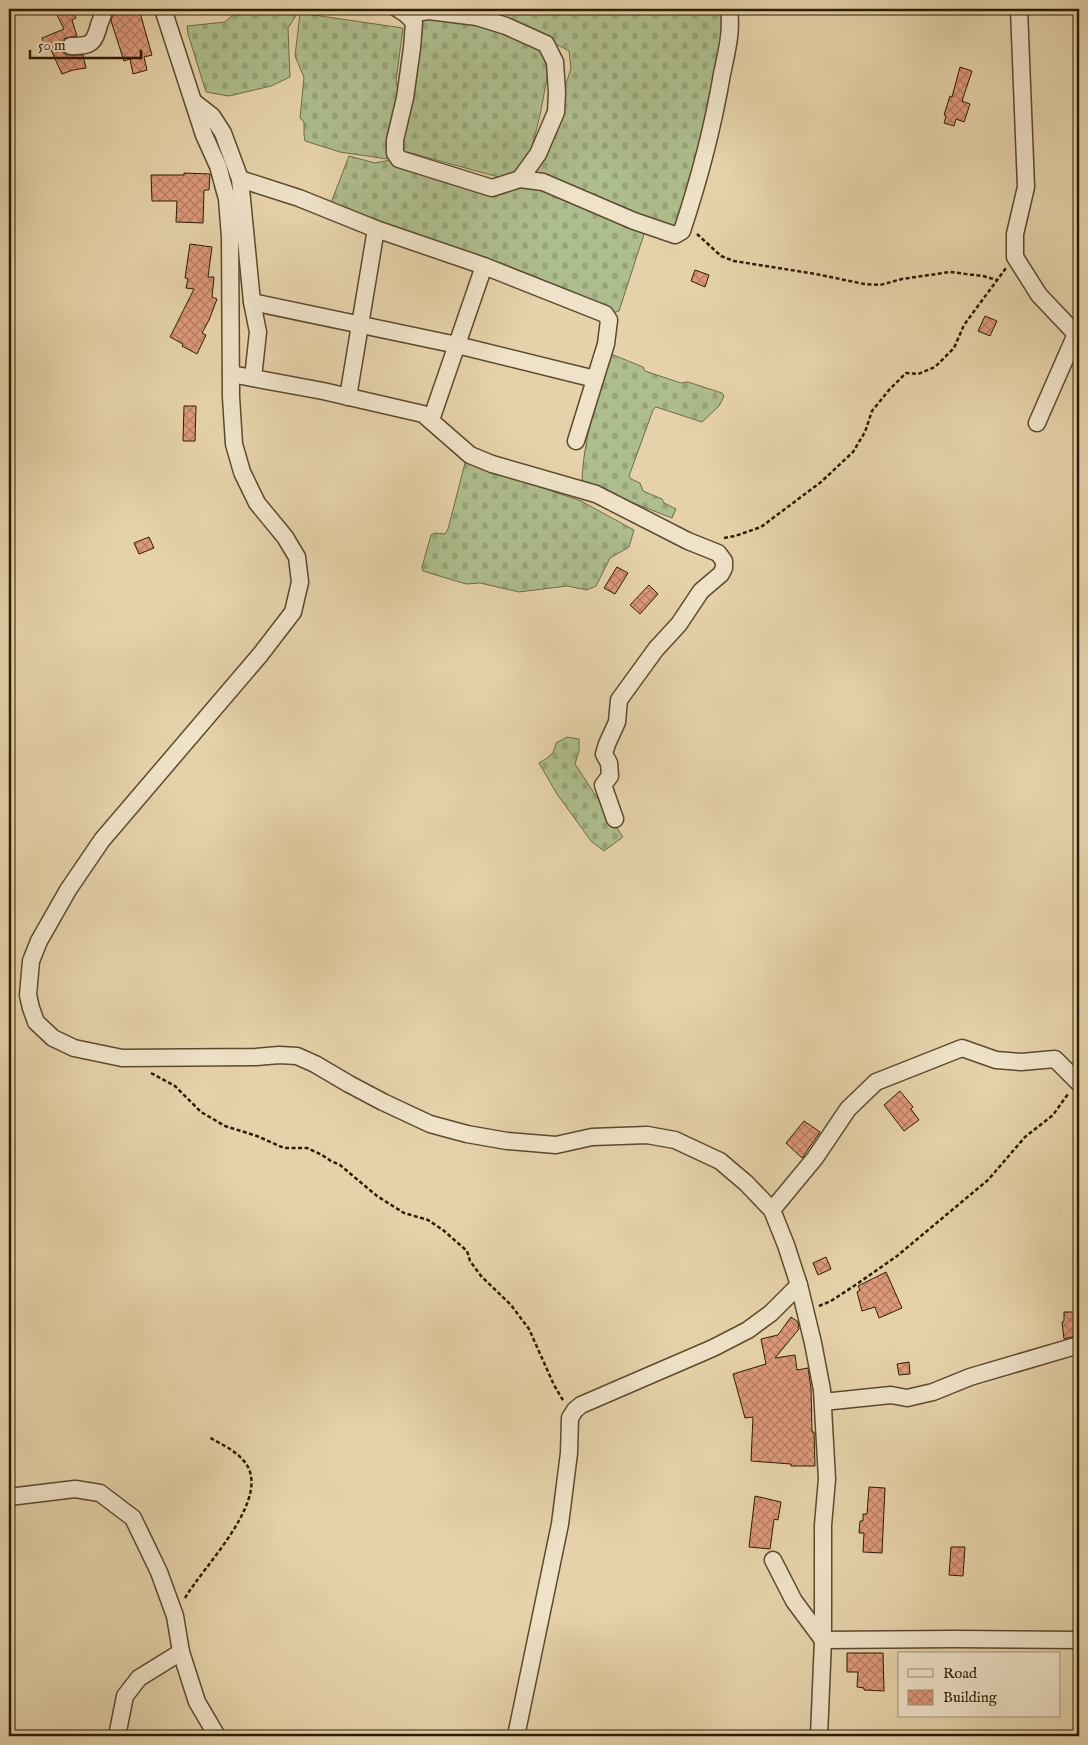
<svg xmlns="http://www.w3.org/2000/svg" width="1088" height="1745" font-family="'IM FELL English',serif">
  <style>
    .cemetery { fill: url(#cemetery-stones); stroke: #6e6c48 }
    .building { fill: url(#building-cross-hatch); stroke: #2d1c03 }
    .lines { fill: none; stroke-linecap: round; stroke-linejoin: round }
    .minor-casing { stroke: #5b4a2d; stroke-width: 19 }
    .path { stroke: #2d1c03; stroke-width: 2.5; stroke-dasharray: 4 2.5; stroke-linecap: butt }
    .minor { stroke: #efe2c8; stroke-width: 16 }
  </style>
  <defs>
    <pattern id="cemetery-stones" width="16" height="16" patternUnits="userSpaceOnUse" patternTransform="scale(1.25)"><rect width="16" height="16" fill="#aebd8d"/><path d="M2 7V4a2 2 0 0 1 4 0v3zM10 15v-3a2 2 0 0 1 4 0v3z" fill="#96a278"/></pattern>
    <pattern id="building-cross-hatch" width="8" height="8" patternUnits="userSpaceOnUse" patternTransform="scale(1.25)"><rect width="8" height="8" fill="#de997a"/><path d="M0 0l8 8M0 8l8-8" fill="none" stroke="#b47c62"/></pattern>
  </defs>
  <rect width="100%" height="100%" fill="#e6d2aa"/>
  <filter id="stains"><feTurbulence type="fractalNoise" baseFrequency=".004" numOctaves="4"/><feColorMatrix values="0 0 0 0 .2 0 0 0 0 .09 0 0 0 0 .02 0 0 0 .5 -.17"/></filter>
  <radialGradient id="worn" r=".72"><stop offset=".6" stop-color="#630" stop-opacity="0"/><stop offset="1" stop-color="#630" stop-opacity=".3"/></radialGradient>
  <!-- cemetery -->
  <g class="cemetery">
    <polygon points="235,9 300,9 288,28 290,77 271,86 229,96 206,92 188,34 187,26 225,22 235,13"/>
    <polygon points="446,9 724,9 716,75 682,220 670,228 531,174 564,91 571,68 569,51 533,32"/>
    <polygon points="300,13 403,28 396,81 398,90 396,112 387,159 340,152 305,141 304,135 304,122 300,118 304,77 295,56"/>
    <polygon points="423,16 483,22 545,50 550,63 540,115 530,155 522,172 502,178 400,150"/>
    <polygon points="349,156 375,163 391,160 492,191 522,181 646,228 619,311 613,313 469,254 331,203"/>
    <path d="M611,354L643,367L645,371L681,383L688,382L722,393L724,396L719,406L702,422L656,407L653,410L629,476L631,479L640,483L643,491L662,499L664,503L676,509L672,518L582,483C583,438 598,396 611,354Z"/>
    <polygon points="465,463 479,466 581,501 634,530 629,547 610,558 596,586 587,590 567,586 519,592 480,583 466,584 423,571 422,567 431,535 435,533 445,534 448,529"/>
    <path d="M567,737L579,739V751L575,764L623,837L604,851L591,841L557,794L539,763C549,757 554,755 556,743Z"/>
  </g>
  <!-- building -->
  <g class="building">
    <polygon points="54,9 72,9 76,18 72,20 77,36 65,38 62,42 61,47 63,52 67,55 83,55 86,68 73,70 62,74 51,50 47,51 42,38 64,29"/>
    <polygon points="114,9 139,9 152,55 144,57 147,70 133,74 130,59 124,61 111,21"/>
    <polygon points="960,67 972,71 962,101 970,104 964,122 956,119 954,126 944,123 946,116 944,115 950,96 952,97"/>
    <polygon points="184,173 210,174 209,190 204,190 203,223 176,222 177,201 152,201 151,175 184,175"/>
    <polygon points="190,244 212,247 208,277 214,277 212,297 217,299 209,320 202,333 206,335 197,354 182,346 183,344 170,337 194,289 186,288 188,279 185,278"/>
    <polygon points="695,270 709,275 705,287 691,281"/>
    <polygon points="985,316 997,321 990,336 978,331"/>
    <polygon points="184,406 196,406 195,441 183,441"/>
    <polygon points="149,537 154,548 139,554 134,543"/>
    <polygon points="617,567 628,573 615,594 604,588"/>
    <polygon points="649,585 658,594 640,614 630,605"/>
    <polygon points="900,1091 913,1107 911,1109 919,1120 904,1131 884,1105"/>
    <polygon points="804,1121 820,1132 802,1158 786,1143"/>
    <polygon points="826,1257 831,1269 818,1275 813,1263"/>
    <polygon points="886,1272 902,1308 879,1318 875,1307 862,1311 857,1292 860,1290 858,1286"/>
    <polygon points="1064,1312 1079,1312 1079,1335 1064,1339 1062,1322 1064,1321"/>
    <polygon points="791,1317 798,1322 799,1329 775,1358 795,1355 797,1370 808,1368 811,1388 812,1432 814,1432 815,1466 791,1466 791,1464 751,1461 753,1417 745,1418 733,1374 766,1364 761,1339 778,1335"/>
    <polygon points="909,1362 910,1374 899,1375 897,1364"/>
    <polygon points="869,1487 885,1488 882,1553 863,1552 864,1533 859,1533 860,1521 863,1521 863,1514 867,1514"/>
    <polygon points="755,1496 781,1502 778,1520 774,1519 770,1549 749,1547"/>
    <polygon points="951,1547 965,1547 963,1576 949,1575"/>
    <polygon points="847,1653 883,1653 884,1691 864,1690 864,1688 857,1687 858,1672 847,1672"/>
  </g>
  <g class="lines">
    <defs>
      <g id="minor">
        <polyline points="163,9 204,135 218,166 227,199 230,237 231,397 234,444 242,472 257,503 285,537 297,557 300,582 293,612 260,655 102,840 68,890 39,941 31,961 28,995 31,1008 36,1022 53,1038 74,1048 122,1058 256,1057 279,1055 297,1056 315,1064 349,1084 383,1102 430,1124 467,1134 507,1141 556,1145 592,1137 647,1135 675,1140 720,1161 746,1183 772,1210 786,1245 799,1285 813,1343 822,1390 827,1479 823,1525 823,1640 819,1736"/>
        <path d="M398,9L406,14L414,22L412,48L405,98L395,140V153L399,159L492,188L520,179L543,182L634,221L675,235L682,231C699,180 713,127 722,74C727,50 732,32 729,9"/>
        <polyline points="1019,9 1026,187 1015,234 1015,257 1039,295 1076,334 1037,423"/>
        <polyline points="406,14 429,11 477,17 506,26 546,44 555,62 557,93 556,112 538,154 520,179"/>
        <path d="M71,46C91,46 94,44 99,25C101,19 104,14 104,9"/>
        <polyline points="194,102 212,116 223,133 240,179 252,302 258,332 253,378"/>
        <polyline points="240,179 299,198 376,229 484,266 605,314 609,320 606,344 576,441"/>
        <polyline points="252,302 457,345 595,379"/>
        <polyline points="231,374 323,391 423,414 470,455 492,464 596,494 688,541 718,553 724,561 724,568 721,574 701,591 679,624 656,649 619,700 617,722 607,744 604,754 609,763 610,776 603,785 615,819"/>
        <polyline points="348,397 376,229"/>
        <polyline points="431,420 484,266"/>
        <polyline points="772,1210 815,1158 848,1109 876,1082 962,1048 996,1060 1021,1062 1055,1059 1079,1083"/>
        <polyline points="823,1402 891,1395 907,1398 933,1392 970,1377 1079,1345"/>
        <polyline points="9,1497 75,1489 100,1493 133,1518 159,1572 175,1616 181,1652 197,1702 217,1736"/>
        <polyline points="773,1560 794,1601 823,1640 954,1639 1079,1640"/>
        <polyline points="117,1736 125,1696 139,1678 181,1652"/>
        <polyline points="516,1736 560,1524 569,1453 570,1418 575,1410 581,1405 713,1348 748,1330 771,1313 799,1285"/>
      </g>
    </defs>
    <!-- minor casing -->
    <use href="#minor" class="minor-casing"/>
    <!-- path -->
    <g class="path">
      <polyline points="697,234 721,256 734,261 816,274 864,284 880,285 902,279 950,272 983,276 997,280"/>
      <polyline points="724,538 735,536 761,527 821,482 853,452 865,432 872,411 889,390 906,373 918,374 935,367 954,348 964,325 1006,268"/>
      <polyline points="151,1073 175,1086 201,1112 225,1126 257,1136 284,1148 307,1148 322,1155 331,1161 340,1165 377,1196 404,1213 428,1220 443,1230 467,1251 470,1261 481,1276 511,1305 529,1329 554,1385 564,1402"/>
      <polyline points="819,1306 831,1301 854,1286 897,1256 988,1180 1025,1137 1053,1115 1068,1094"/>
      <path d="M185,1598C203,1567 267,1504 248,1467C240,1452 222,1445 209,1437"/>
    </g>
    <!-- minor -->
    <use href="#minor" class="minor"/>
  </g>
  <!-- margin -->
  <rect width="1088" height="1745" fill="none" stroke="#e6d2aa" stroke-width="30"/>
  <rect x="10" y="10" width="1068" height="1725" fill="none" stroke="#2d1c03" stroke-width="2.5"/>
  <rect x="15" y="15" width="1058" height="1715" fill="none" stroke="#2d1c03"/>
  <!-- legend -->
  <rect x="898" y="1652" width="162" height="65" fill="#efe2c8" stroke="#a19379"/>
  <rect x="908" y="1669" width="25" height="8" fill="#efe2c8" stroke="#a19379"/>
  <text x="943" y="1678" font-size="15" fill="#2d1c03">Road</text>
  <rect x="908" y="1690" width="25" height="15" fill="url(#building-cross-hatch)" stroke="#a19379"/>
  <text x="943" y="1702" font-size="15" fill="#2d1c03">Building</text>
  <!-- scale -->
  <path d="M30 50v8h111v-8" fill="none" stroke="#2d1c03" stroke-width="2.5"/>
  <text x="38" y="50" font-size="15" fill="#2d1c03" stroke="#efe2c8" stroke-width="4" paint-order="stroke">50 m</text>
  <rect width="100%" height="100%" filter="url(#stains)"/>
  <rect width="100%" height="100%" fill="url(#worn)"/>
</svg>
